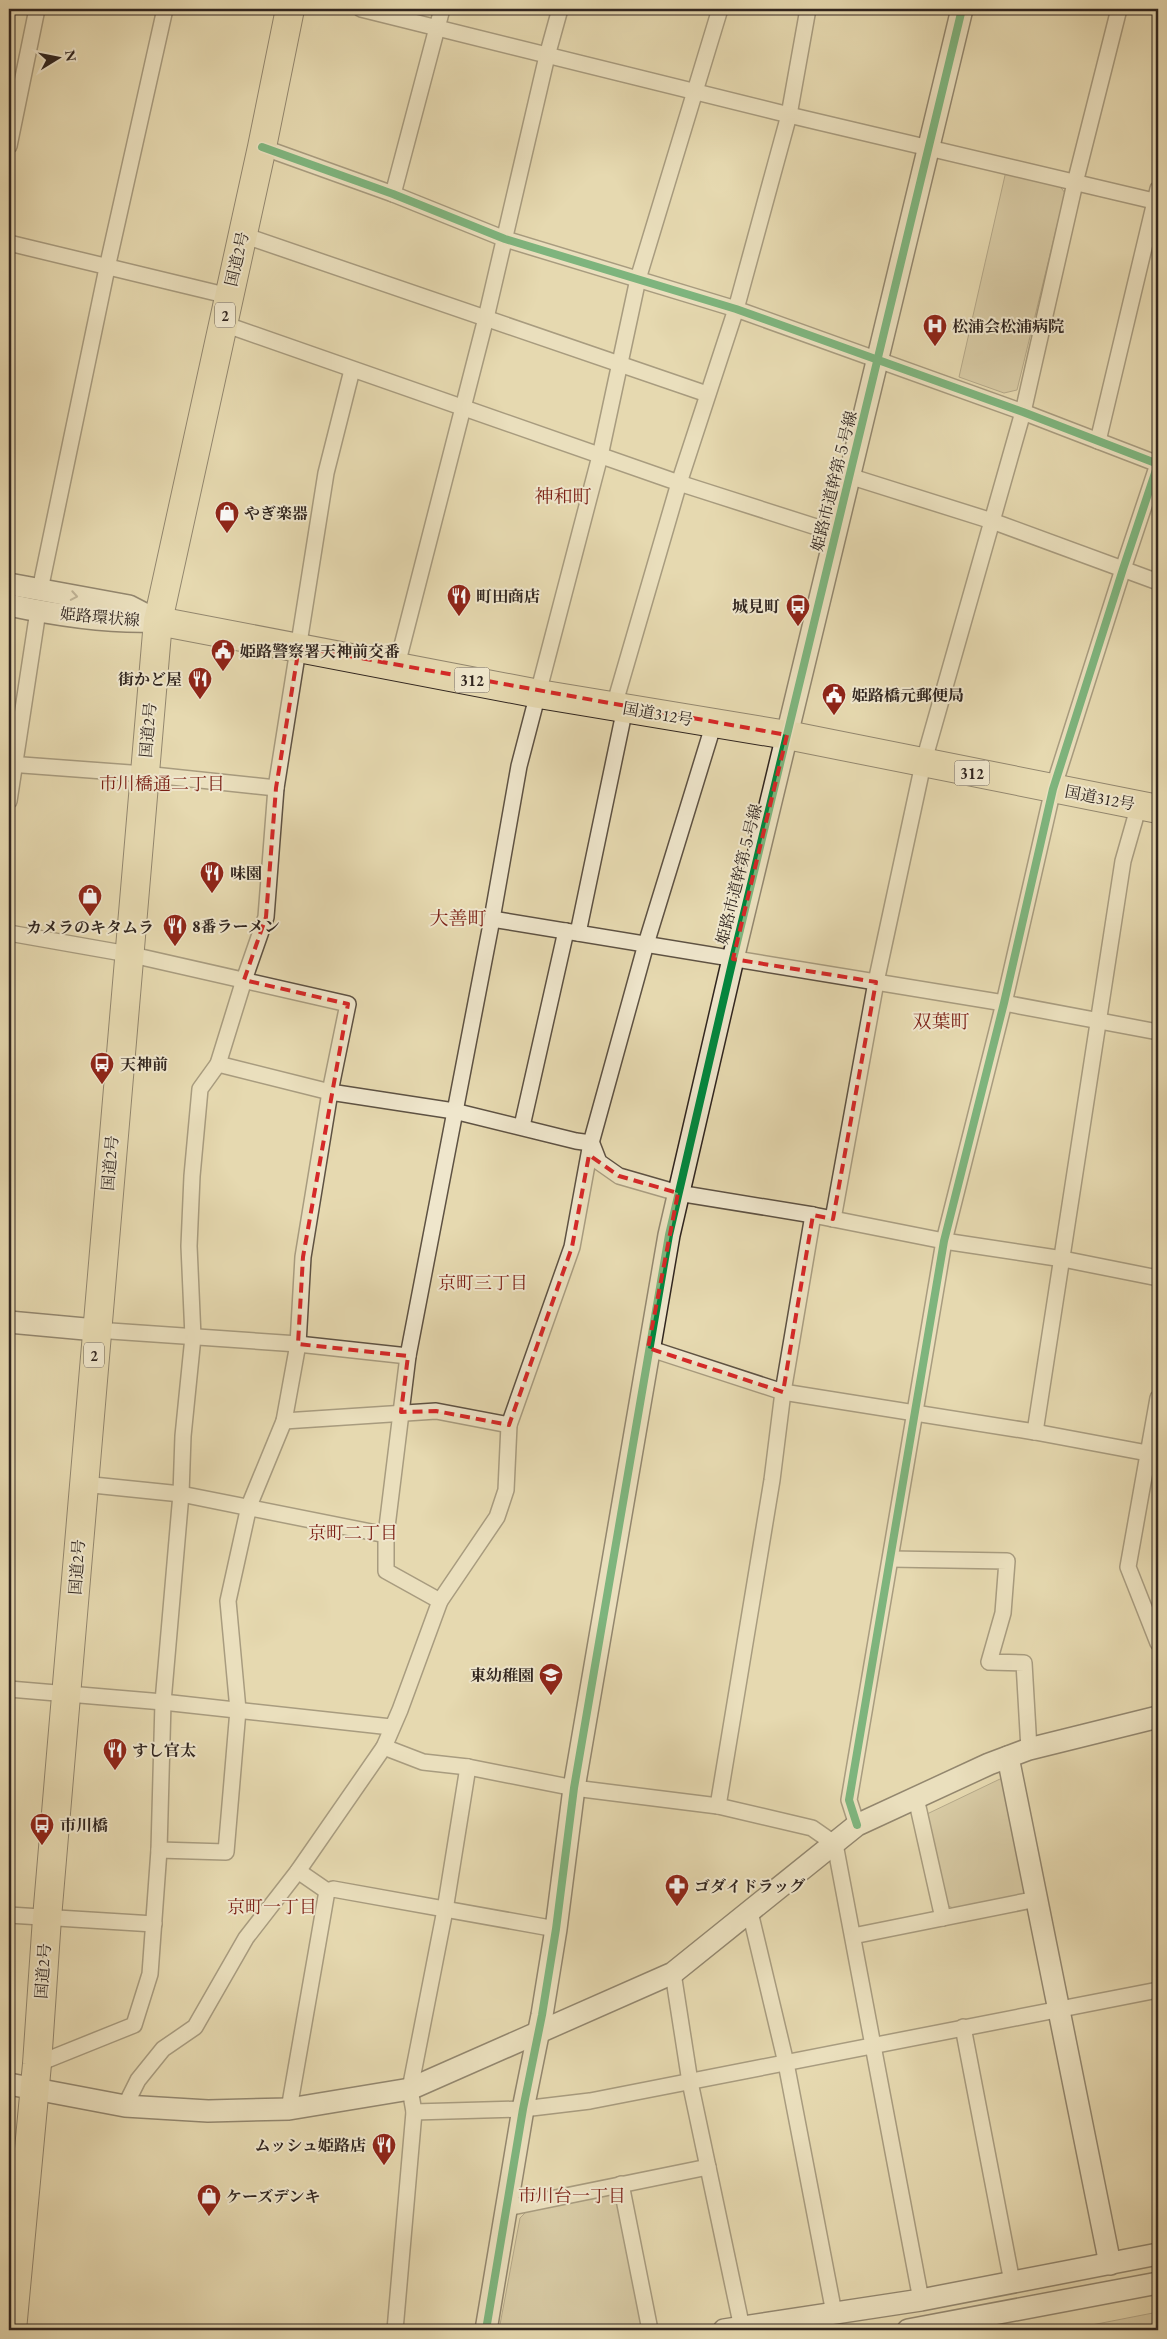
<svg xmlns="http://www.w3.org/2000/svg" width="1167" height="2339" font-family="'EB Garamond','Noto Serif JP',serif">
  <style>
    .green { fill: #c7ba97; stroke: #7c705b }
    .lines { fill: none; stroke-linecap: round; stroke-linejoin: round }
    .street-casing { stroke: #5e5243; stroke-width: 18 }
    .secondary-casing { stroke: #30251f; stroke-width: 24 }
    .highway-casing { stroke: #30251f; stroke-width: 30 }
    .street { stroke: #efe6cc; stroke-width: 15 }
    .secondary { stroke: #efe6cc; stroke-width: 21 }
    .highway { stroke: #e6d9b0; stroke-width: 28 }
    .cycleway-casing { stroke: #efe6cc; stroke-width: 11 }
    .cycleway { stroke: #00873e; stroke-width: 8 }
    .oneway { stroke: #908676 }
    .marked { fill: none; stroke: #d62828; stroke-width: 4; stroke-dasharray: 10 6; stroke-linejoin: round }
    .labels { text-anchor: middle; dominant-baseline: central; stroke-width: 4; stroke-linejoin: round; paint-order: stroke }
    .shield { fill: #efe6cc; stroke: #695f53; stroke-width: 1 }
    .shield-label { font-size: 15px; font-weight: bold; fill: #30251f }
    .street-label { font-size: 16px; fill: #30251f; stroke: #efe6cc }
    .poi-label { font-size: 16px; font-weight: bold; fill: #30251f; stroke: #efe6cc; text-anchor: start }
    .neighbourhood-label { font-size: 18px; fill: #7a1f14; stroke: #efe6cc }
    .quarter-label { font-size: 19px; fill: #7a1f14; stroke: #efe6cc }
  </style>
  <rect width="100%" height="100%" fill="#e6d9b0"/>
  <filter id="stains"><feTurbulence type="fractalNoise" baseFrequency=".004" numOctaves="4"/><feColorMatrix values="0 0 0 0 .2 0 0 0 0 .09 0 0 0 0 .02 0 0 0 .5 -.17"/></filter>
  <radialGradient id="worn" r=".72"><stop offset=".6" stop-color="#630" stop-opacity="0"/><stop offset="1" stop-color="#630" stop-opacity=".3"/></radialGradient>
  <!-- green -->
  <g class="green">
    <polygon points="1006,171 1059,185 1065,193 1017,390 1004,393 959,377"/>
    <polygon points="1000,1779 1007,1781 1027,1889 1022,1897 953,1908 946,1905 927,1814"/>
    <polygon points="610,2195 618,2200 643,2328 640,2330 499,2330 520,2218 526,2212"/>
    <polygon points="1158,2312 1158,2330 1066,2330"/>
  </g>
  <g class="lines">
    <defs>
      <g id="street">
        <polyline points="361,9 789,115 1158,202"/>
        <polyline points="9,146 37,9"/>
        <polyline points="262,147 393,194 505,239 736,309 1023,412 1158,464 1123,569 1053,789 1004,1003 944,1241 849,1800 857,1825"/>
        <polyline points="393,194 442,9"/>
        <polyline points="243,235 707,394"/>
        <polyline points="9,243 229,296"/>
        <polyline points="224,324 679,483 835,533"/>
        <polyline points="1098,441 1158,189"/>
        <polyline points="849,476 992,521 1158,582"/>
        <polyline points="40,590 107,268 165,9"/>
        <polyline points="397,665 486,318 547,56 560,9"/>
        <polyline points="614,706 679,483 736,309 789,115 808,9"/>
        <polyline points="9,764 144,774 276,788"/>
        <polyline points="9,801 38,611"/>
        <polyline points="492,919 1004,1003 1158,1032"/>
        <polyline points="9,933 128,954 348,1004 330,1092 303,1257 298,1344 284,1421 249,1506 228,1601 238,1710 226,1852 159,1850"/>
        <polyline points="578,933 625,708"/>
        <polyline points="218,1064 330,1092 454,1111 576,1141 591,1143"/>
        <polyline points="522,1126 566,931"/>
        <polyline points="592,1144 599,1162 619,1176 678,1193 813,1215 944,1241 1063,1259 1158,1278"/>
        <polyline points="833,1219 876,982 923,764 1023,412 1075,183 1119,9"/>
        <polyline points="96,1330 298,1344 408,1356"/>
        <polyline points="648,1348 783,1392 1035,1432 1158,1455"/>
        <polyline points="1158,1398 1128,1567 1158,1643"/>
        <polyline points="284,1421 436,1411 509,1425"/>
        <polyline points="1035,1432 1123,861 1139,805"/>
        <polyline points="83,1484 181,1494 386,1535"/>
        <polyline points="891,1559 1007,1561 1003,1613 989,1662 1024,1663 1029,1749"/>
        <polyline points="440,1601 386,1571 386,1535 408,1356 492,919 519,766 600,456 638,279 720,9"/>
        <polyline points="9,1689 163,1702 391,1727"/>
        <polyline points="384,1747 423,1762 468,1767 574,1788 718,1806 812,1828 835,1844 921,2300"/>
        <polyline points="916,1798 943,1918"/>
        <polyline points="718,1806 772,1480 783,1392 813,1215"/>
        <polyline points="298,1871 327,1891 333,1889 556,1929"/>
        <polyline points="750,1912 786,2063 834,2313"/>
        <polyline points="9,1915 154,1924"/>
        <polyline points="853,1936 1037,1899"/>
        <polyline points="673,1973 690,2082 742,2328"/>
        <polyline points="963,2027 1012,2282"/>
        <polyline points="37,2064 134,2025 150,1974 159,1850 163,1702 181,1494 183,1436 193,1337 189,1246 192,1176 200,1089 218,1064 244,980 266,917 276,788 326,473 352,370"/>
        <polyline points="125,2106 138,2080 163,2049 195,2027 246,1938 298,1871 384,1747 400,1710 440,1601 497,1517 506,1490 509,1425 572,1247 591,1143 646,944 714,723"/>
        <polyline points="289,2109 327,1891"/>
        <polyline points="414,2112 523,2109 590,2101 1158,1990"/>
        <polyline points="621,2184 650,2330"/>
        <polyline points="507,2208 708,2167"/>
        <polyline points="395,2330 414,2112 410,2089 445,1910 468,1767"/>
      </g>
      <g id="secondary">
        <polyline points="9,584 129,606 158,621"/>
        <path d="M9,605C56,615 106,623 155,621"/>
        <polyline points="9,1322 96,1330"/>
        <polyline points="1008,1757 1110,2264"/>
        <polyline points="9,2084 125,2106 208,2111 289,2109 410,2089 673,1973 857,1825 989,1764 1029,1749 1158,1717"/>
        <polyline points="486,2330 523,2109 542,2015 556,1929 574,1788 669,1235 733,959 962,9"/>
        <polyline points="724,2330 921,2300 1158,2254"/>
        <polyline points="908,2330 1158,2283"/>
      </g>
      <g id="highway">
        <polyline points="158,621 539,694 787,735 1158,809"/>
        <polyline points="12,2330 37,2064 47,1918 158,621 262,147 290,9"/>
      </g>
    </defs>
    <!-- street casing -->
    <use href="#street" class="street-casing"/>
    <!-- secondary casing -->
    <use href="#secondary" class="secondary-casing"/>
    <!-- highway casing -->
    <use href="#highway" class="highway-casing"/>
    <!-- street -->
    <use href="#street" class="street"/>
    <!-- secondary -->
    <use href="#secondary" class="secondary"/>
    <!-- highway -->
    <use href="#highway" class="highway"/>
    <defs>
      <g id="cycleway">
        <polyline points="262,147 393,194 505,239 736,309 1023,412 1158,464 1123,569 1053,789 1004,1003 944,1241 849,1800 857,1825"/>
        <polyline points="486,2330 523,2109 542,2015 556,1929 574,1788 669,1235 733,959 962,9"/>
      </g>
    </defs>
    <!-- cycleway casing -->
    <use href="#cycleway" class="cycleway-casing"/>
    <!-- cycleway -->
    <use href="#cycleway" class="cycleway"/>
  </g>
  <!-- one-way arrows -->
  <defs><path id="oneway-chevron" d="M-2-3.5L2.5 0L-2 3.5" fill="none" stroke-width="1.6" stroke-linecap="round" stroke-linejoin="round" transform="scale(1.25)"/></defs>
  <use class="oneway" href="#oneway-chevron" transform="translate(74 596) rotate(10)"/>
  <!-- marked area -->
  <path d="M0 0H1167V2339H0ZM299,647L787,735L733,959L876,982L833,1219L813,1215L783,1392L648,1348L678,1193L619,1176L589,1155L572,1247L509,1425L436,1411L401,1412L408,1356L298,1344L303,1257L348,1004L244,980L266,917L276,788Z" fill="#e6d9b0" fill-opacity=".55" fill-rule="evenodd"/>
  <path class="marked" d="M299,647L787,735L733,959L876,982L833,1219L813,1215L783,1392L648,1348L678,1193L619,1176L589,1155L572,1247L509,1425L436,1411L401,1412L408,1356L298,1344L303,1257L348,1004L244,980L266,917L276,788Z"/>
  <!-- icons -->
  <defs>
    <symbol id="hospital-pin" viewBox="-11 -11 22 30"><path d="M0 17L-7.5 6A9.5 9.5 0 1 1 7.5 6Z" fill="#8f2418" stroke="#efe6cc"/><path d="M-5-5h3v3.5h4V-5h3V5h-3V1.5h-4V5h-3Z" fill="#fff"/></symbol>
    <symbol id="shop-pin" viewBox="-11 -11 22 30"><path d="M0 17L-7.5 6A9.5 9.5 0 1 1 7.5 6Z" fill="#8f2418" stroke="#efe6cc"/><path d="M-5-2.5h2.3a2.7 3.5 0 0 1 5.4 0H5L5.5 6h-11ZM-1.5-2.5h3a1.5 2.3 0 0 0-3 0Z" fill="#fff"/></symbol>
    <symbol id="restaurant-pin" viewBox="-11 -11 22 30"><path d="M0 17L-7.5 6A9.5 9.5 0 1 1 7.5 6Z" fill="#8f2418" stroke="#efe6cc"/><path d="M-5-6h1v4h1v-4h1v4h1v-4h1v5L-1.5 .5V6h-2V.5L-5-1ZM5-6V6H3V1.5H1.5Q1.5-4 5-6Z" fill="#fff"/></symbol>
    <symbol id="bus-pin" viewBox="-11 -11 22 30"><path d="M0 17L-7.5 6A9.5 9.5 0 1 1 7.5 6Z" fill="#8f2418" stroke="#efe6cc"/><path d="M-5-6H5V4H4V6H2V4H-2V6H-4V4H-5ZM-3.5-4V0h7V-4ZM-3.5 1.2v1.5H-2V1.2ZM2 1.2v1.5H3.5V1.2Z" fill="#fff"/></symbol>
    <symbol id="civic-pin" viewBox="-11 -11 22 30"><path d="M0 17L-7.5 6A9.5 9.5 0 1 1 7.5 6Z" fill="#8f2418" stroke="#efe6cc"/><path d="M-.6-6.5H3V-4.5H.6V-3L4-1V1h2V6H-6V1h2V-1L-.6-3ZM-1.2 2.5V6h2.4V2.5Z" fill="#fff"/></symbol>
    <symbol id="school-pin" viewBox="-11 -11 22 30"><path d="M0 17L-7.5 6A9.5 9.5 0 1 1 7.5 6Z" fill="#8f2418" stroke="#efe6cc"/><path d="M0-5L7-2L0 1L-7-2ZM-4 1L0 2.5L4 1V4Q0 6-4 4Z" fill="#fff"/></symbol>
    <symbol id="pharmacy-pin" viewBox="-11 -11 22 30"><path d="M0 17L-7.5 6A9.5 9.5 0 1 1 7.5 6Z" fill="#8f2418" stroke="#efe6cc"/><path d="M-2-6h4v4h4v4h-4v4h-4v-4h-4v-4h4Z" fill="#fff"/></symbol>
  </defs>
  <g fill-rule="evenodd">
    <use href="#hospital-pin" x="921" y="312" width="28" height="38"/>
    <use href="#shop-pin" x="213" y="499" width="28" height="38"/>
    <use href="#restaurant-pin" x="445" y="582" width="28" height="38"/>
    <use href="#bus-pin" x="784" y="592" width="28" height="38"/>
    <use href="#civic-pin" x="209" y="637" width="28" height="38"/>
    <use href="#restaurant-pin" x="186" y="665" width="28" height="38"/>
    <use href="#civic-pin" x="820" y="681" width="28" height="38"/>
    <use href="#restaurant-pin" x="198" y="859" width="28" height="38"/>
    <use href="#shop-pin" x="76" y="882" width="28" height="38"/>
    <use href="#restaurant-pin" x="161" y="912" width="28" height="38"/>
    <use href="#bus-pin" x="88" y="1050" width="28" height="38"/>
    <use href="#school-pin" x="537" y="1661" width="28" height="38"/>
    <use href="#restaurant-pin" x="101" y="1736" width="28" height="38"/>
    <use href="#bus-pin" x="28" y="1811" width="28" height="38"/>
    <use href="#pharmacy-pin" x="663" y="1872" width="28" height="38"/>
    <use href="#restaurant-pin" x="370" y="2131" width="28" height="38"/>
    <use href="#shop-pin" x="195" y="2182" width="28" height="38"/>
  </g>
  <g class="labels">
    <!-- shield labels -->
    <g class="shield">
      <rect x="215" y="302.5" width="20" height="25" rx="4"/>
      <rect x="454.5" y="667.5" width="35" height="25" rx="4"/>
      <rect x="954.5" y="760.5" width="35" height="25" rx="4"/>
      <rect x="84" y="1342.5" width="20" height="25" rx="4"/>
    </g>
    <g class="shield-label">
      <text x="225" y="315">2</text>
      <text x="472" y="680">312</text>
      <text x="972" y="773">312</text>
      <text x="94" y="1355">2</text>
    </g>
    <!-- street labels -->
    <g class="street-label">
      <text transform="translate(237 259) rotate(-77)">国道2号</text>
      <text transform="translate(834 481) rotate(-76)">姫路市道幹第５号線</text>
      <text transform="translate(100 617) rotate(5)">姫路環状線</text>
      <text transform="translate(658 714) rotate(10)">国道312号</text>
      <text transform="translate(148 730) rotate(-85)">国道2号</text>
      <text transform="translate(1100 798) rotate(11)">国道312号</text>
      <text transform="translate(739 874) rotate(-76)">姫路市道幹第５号線</text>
      <text transform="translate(110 1163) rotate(-85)">国道2号</text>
      <text transform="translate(77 1567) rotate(-86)">国道2号</text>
      <text transform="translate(43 1971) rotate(-86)">国道2号</text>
    </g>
    <!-- poi labels -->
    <g class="poi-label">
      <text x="952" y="326">松浦会松浦病院</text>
      <text x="244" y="513">やぎ楽器</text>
      <text x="476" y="596">町田商店</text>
      <text x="780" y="606" text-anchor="end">城見町</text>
      <text x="240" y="651">姫路警察署天神前交番</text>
      <text x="182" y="679" text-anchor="end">街かど屋</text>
      <text x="852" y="695">姫路橋元郵便局</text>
      <text x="230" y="873">味園</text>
      <text x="192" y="926">8番ラーメン</text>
      <text x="90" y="927" text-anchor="middle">カメラのキタムラ</text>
      <text x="120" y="1064">天神前</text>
      <text x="534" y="1675" text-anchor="end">東幼稚園</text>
      <text x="132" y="1750">すし官太</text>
      <text x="60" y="1825">市川橋</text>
      <text x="694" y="1886">ゴダイドラッグ</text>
      <text x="366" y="2145" text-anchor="end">ムッシュ姫路店</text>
      <text x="226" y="2196">ケーズデンキ</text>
    </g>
    <!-- neighbourhood labels -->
    <g class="neighbourhood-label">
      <text x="162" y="783">市川橋通二丁目</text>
      <text x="483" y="1282">京町三丁目</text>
      <text x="353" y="1532">京町二丁目</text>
      <text x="272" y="1906">京町一丁目</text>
      <text x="572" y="2195">市川台一丁目</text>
    </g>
    <!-- quarter labels -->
    <g class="quarter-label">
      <text x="563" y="496">神和町</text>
      <text x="458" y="918">大善町</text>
      <text x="941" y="1021">双葉町</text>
    </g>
  </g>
  <!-- margin -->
  <rect width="1167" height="2339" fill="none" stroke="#e6d9b0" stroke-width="30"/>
  <rect x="10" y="10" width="1147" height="2319" fill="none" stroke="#30251f" stroke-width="2.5"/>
  <rect x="15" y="15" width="1137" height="2309" fill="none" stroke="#30251f"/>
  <!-- north arrow -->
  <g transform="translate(58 58) rotate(80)" stroke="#efe6cc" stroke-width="4" paint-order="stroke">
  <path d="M0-4L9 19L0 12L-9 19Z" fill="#30251f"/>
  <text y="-8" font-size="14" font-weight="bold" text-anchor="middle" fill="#30251f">N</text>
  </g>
  <rect width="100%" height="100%" filter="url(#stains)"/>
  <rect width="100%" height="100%" fill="url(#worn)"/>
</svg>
